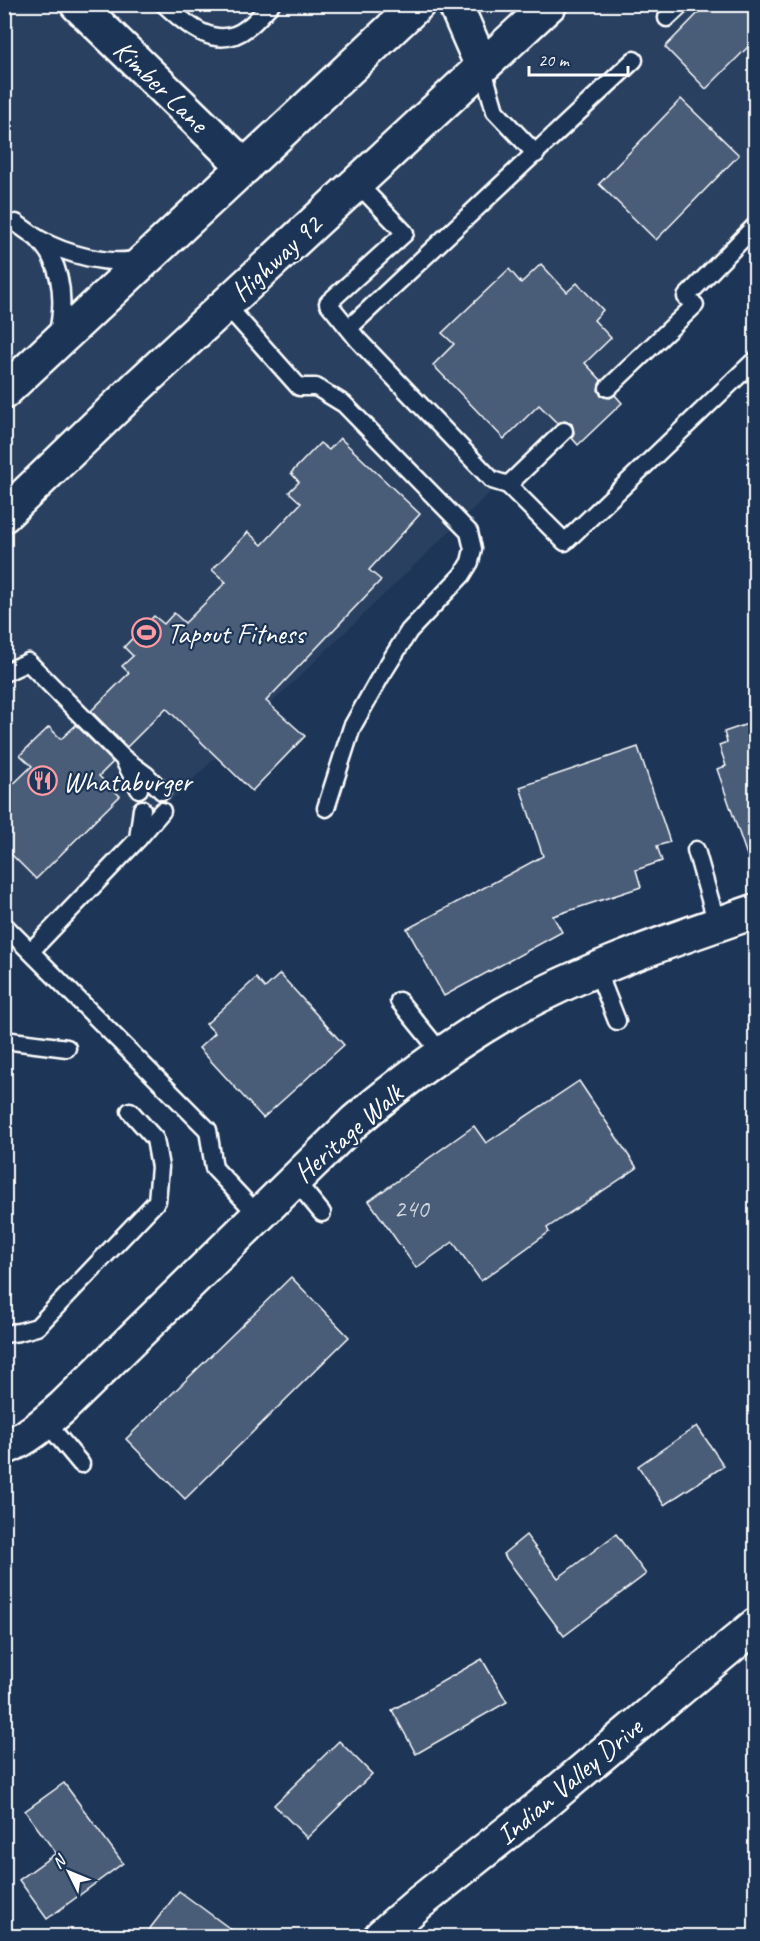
<svg xmlns="http://www.w3.org/2000/svg" width="760" height="1941" font-family="Caveat,sans-serif">
  <style>
    .built { fill: #2a4161 }
    .building { fill: #4a5d79; stroke: #fff; stroke-width: 1.5 }
    .lines { fill: none; stroke-linecap: round; stroke-linejoin: round }
    .service-casing { stroke: #fff; stroke-width: 21 }
    .minor-casing { stroke: #fff; stroke-width: 38 }
    .primary-casing { stroke: #fff; stroke-width: 38 }
    .service { stroke: #1d3557; stroke-width: 16 }
    .minor { stroke: #1d3557; stroke-width: 33 }
    .primary { stroke: #1d3557; stroke-width: 33 }
    .labels { text-anchor: middle; dominant-baseline: central; stroke-width: 4.5; stroke-linejoin: round; paint-order: stroke }
    .number-label { font-size: 26px; fill: #d2d6de }
    .street-label { font-size: 28px; fill: #fff; stroke: #1d3557 }
    .poi-label { font-size: 28px; fill: #fff; stroke: #1d3557; text-anchor: start }
  </style>
  <rect width="100%" height="100%" fill="#1d3557"/>
  <filter id="ink" filterUnits="userSpaceOnUse"><feTurbulence type="fractalNoise" baseFrequency=".0167" numOctaves="2"/><feDisplacementMap in="SourceGraphic" scale="12" xChannelSelector="R" yChannelSelector="G"/><feConvolveMatrix kernelMatrix="1 2 1 2 8 2 1 2 1" color-interpolation-filters="sRGB"/></filter>
  <g filter="url(#ink)">
    <!-- built -->
    <polygon class="built" points="5,5 755,5 755,236 5,961"/>
    <!-- building -->
    <g class="building">
      <polygon points="707,4 756,4 756,39 706,89 665,47"/>
      <polygon points="681,99 739,155 656,240 599,184"/>
      <polygon points="541,264 567,292 577,283 603,310 594,320 611,338 585,363 601,380 598,390 601,396 610,398 615,395 622,403 578,445 572,438 574,433 572,424 566,421 557,423 539,405 504,439 433,365 454,344 442,333 509,269 521,283"/>
      <polygon points="340,438 420,514 369,570 381,580 266,701 305,736 252,791 166,708 127,747 91,711 129,673 122,666 133,656 124,647 154,616 164,624 174,613 185,623 226,582 212,570 248,532 262,545 301,503 289,492 299,482 291,473 320,443 329,450"/>
      <polygon points="756,721 756,866 751,867 717,769 726,766 719,745 727,742 724,732"/>
      <polygon points="76,725 113,762 99,776 120,796 36,879 4,847 4,793 32,766 20,755 49,727 61,739"/>
      <polygon points="638,747 670,842 657,846 662,861 636,870 641,887 553,916 562,932 444,996 407,929 543,856 520,787"/>
      <polygon points="280,974 344,1045 263,1118 199,1048 215,1033 206,1024 256,978 265,988"/>
      <polygon points="579,1081 637,1168 547,1228 549,1232 481,1281 453,1242 416,1268 369,1201 474,1126 486,1143"/>
      <polygon points="291,1277 349,1337 185,1499 126,1439"/>
      <polygon points="697,1426 724,1466 664,1505 638,1466"/>
      <polygon points="616,1534 646,1574 564,1636 503,1554 526,1535 558,1578"/>
      <polygon points="482,1659 507,1702 416,1754 392,1710"/>
      <polygon points="339,1741 372,1774 307,1838 274,1805"/>
      <polygon points="64,1783 123,1863 47,1919 19,1880 56,1853 25,1811"/>
      <polygon points="179,1891 240,1936 144,1936"/>
    </g>
    <g class="lines">
      <defs>
        <g id="service">
          <path d="M164,4C187,25 217,52 247,28C256,22 263,12 271,4"/>
          <polyline points="667,18 682,4"/>
          <polyline points="482,66 495,111 536,154"/>
          <polyline points="357,183 405,233 328,303 358,340 492,480 508,485 564,431"/>
          <polyline points="16,223 37,238"/>
          <polyline points="686,297 756,225"/>
          <polyline points="226,305 299,387 316,387 344,404 469,532 473,549 470,562 462,575 409,631 379,679 352,727 326,808"/>
          <polyline points="349,328 634,60"/>
          <path d="M57,337C63,311 64,281 51,257C48,250 42,244 37,238C63,253 111,268 141,258"/>
          <polyline points="608,388 695,305"/>
          <polyline points="508,485 565,542 754,361"/>
          <polyline points="4,673 28,662 123,758 146,775 162,791"/>
          <polyline points="125,762 139,789"/>
          <polyline points="138,839 162,811"/>
          <polyline points="696,850 717,924"/>
          <polyline points="4,925 208,1130 214,1168 258,1215"/>
          <polyline points="31,951 138,839 142,809"/>
          <polyline points="597,970 617,1021"/>
          <polyline points="399,1001 443,1055"/>
          <polyline points="4,1040 67,1048"/>
          <polyline points="294,1179 322,1213"/>
          <polyline points="4,1334 19,1332 37,1327 157,1201 160,1167 155,1139 130,1111"/>
          <polyline points="46,1422 81,1464"/>
        </g>
        <g id="minor">
          <polyline points="77,4 245,167"/>
          <polyline points="455,4 482,66"/>
          <path d="M4,1448C27,1439 45,1423 63,1407L355,1121C400,1083 448,1047 499,1017C579,971 668,941 756,911"/>
          <polyline points="381,1936 419,1903 537,1809 756,1625"/>
        </g>
        <g id="primary">
          <polyline points="4,392 418,4"/>
          <polyline points="4,515 138,386 550,4"/>
        </g>
      </defs>
      <!-- service casing -->
      <use href="#service" class="service-casing"/>
      <!-- minor casing -->
      <use href="#minor" class="minor-casing"/>
      <!-- primary casing -->
      <use href="#primary" class="primary-casing"/>
      <!-- service -->
      <use href="#service" class="service"/>
      <!-- minor -->
      <use href="#minor" class="minor"/>
      <!-- primary -->
      <use href="#primary" class="primary"/>
    </g>
  </g>
  <!-- icons -->
  <defs>
    <symbol id="stadium-ring" viewBox="-11 -11 22 22"><circle r="9.5" fill="#1d3557" stroke="#ff9aa2" stroke-width="1.5"/><path d="M0-5a6.5 5 0 1 0 0 10a6.5 5 0 1 0 0-10ZM-3.5-1.8h7v3.6h-7Z" fill="#ff9aa2"/></symbol>
    <symbol id="restaurant-ring" viewBox="-11 -11 22 22"><circle r="9.5" fill="#1d3557" stroke="#ff9aa2" stroke-width="1.5"/><path d="M-5-6h1v4h1v-4h1v4h1v-4h1v5L-1.5 .5V6h-2V.5L-5-1ZM5-6V6H3V1.5H1.5Q1.5-4 5-6Z" fill="#ff9aa2"/></symbol>
  </defs>
  <g fill-rule="evenodd">
    <use href="#stadium-ring" x="130" y="616" width="33" height="33"/>
    <use href="#restaurant-ring" x="26" y="764" width="33" height="33"/>
  </g>
  <g class="labels">
    <!-- number labels -->
    <g class="number-label">
      <text x="411" y="1208">240</text>
    </g>
    <!-- street labels -->
    <g class="street-label">
      <text transform="translate(161 86) rotate(44)">Kimber Lane</text>
      <text transform="translate(276 258) rotate(-43)">Highway 92</text>
      <text transform="translate(348 1133) rotate(-41)">Heritage Walk</text>
      <text transform="translate(569 1781) rotate(-40)">Indian Valley Drive</text>
    </g>
    <!-- poi labels -->
    <g class="poi-label">
      <text x="167" y="633">Tapout Fitness</text>
      <text x="63" y="781">Whataburger</text>
    </g>
  </g>
  <!-- margin -->
  <rect width="760" height="1941" fill="none" stroke="#1d3557" stroke-width="24"/>
  <rect x="12" y="12" width="736" height="1917" fill="none" stroke="#fff" stroke-width="2" filter="url(#ink)"/>
  <!-- north arrow -->
  <g transform="translate(69 1872) rotate(313)" stroke="#1d3557" stroke-width="4.5" paint-order="stroke">
  <path d="M0-4.5L10 22L0 15L-10 22Z" fill="#ffffff"/>
  <text y="-9" font-size="16" font-weight="bold" text-anchor="middle" fill="#ffffff">N</text>
  </g>
  <!-- scale -->
  <path d="M529 66v9h99v-9" fill="none" stroke="#ffffff" stroke-width="3"/>
  <text x="538" y="66" font-size="18" fill="#ffffff" stroke="#1d3557" stroke-width="4.5" paint-order="stroke">20 m</text>
</svg>
